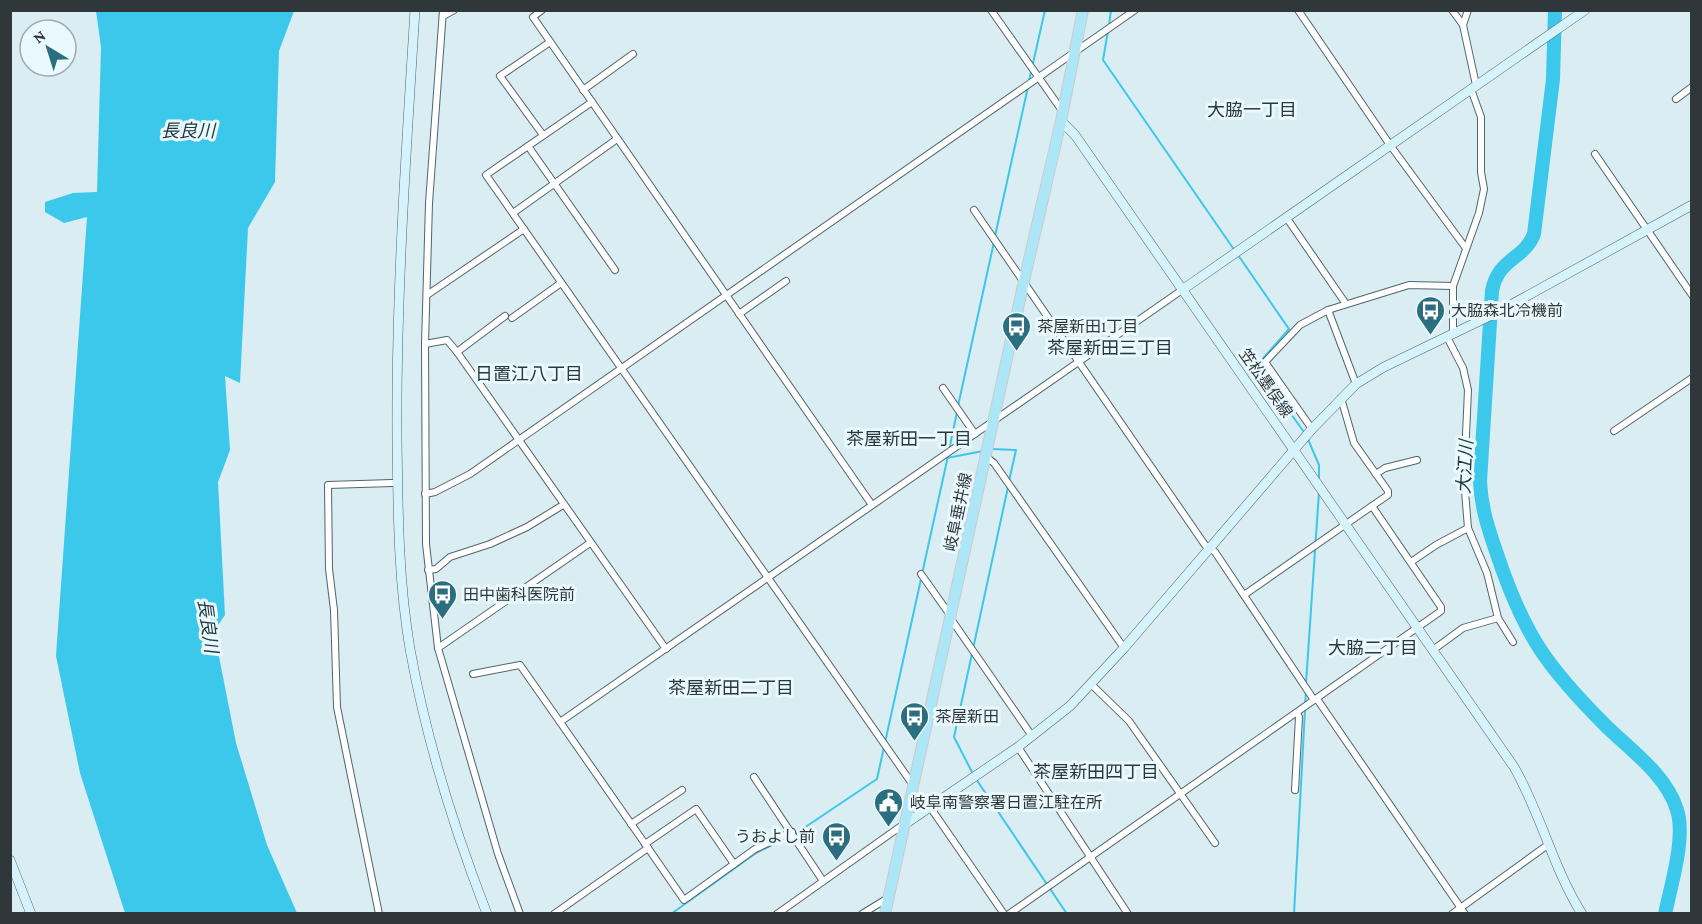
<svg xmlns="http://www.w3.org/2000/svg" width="1702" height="924" font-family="'Crimson Pro','Noto Sans JP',serif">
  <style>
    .water { fill: #3bc8ea }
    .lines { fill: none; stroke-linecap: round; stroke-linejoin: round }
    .stream { stroke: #3bc8ea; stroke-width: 2 }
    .river { stroke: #3bc8ea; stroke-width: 14 }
    .street-casing { stroke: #536469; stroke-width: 8 }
    .secondary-casing { stroke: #536469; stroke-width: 10 }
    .primary-casing { stroke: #c9cbcc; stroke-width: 12 }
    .street { stroke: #fff; stroke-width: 6 }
    .secondary { stroke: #d6f3fb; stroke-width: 9 }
    .primary { stroke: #ade7f7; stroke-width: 10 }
    .labels { text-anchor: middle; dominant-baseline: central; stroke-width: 6; stroke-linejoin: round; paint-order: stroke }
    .poi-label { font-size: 16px; fill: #30373a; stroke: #eaf9fe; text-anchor: start }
    .street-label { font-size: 16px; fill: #30373a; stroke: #eaf9fe }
    .neighbourhood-label { font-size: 18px; fill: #29383d; stroke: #eaf9fe }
    .water-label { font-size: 18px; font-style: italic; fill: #21383e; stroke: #eaf9fe }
  </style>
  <rect width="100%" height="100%" fill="#d9edf3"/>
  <!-- water -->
  <polygon class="water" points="96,11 294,11 279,51 275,182 248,228 240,383 225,376 230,450 218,482 225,615 214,631 236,743 267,845 297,913 125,913 80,773 56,656 87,217 64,223 45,212 45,202 73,193 97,192 101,47"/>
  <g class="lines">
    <!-- stream -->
    <g class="stream">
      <polyline points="1109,25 1111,10"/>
      <polyline points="1108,31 1103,60 1235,251"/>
      <polyline points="1029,81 1045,10"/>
      <polyline points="995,236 1028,87"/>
      <polyline points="1238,255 1289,329 1259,363 1259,370 1304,432"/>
      <polyline points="958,406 994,242"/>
      <polyline points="1307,437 1319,465 1319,480"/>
      <polyline points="991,449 1016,450 1009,481"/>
      <polyline points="949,450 957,412"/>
      <polyline points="947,458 983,451"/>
      <polyline points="922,574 948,456"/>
      <polyline points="1306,683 1319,492"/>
      <polyline points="1305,704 1306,692"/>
      <polyline points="973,774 954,737 1008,487"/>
      <polyline points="976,779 1067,914"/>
      <polyline points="795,834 877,779 921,579"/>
      <polyline points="671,914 756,853 790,836"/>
      <polyline points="1294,914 1305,710"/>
    </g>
    <!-- river -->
    <path class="river" d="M1555,10L1553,79L1534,234C1524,260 1498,258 1492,291L1480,481C1481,508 1489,531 1498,557C1525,637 1548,668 1607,727C1632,751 1667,776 1677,810C1686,837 1671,885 1665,914"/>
    <defs>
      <g id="street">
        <polyline points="443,10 429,203 425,344 426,544 438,648 498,854 520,914"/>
        <polyline points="542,10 533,17 872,505"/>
        <polyline points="991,10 1063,112"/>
        <polyline points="1298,10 1390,145 1465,247"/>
        <polyline points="1452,10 1463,25 1476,85"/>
        <polyline points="443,16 454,10"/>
        <polyline points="1463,25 1468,10"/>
        <polyline points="583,90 633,54"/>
        <polyline points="1676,99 1692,87"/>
        <polyline points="592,102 486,175 913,785"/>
        <polyline points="543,135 500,76 550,42"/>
        <polyline points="528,146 615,270"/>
        <polyline points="1595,154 1692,295"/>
        <polyline points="974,210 1205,545 1215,552 1314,700"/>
        <polyline points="513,213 617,139"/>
        <polyline points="1286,217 1346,304"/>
        <polyline points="427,295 524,229"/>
        <polyline points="1328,310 1356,384"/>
        <polyline points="739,314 786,281"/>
        <polyline points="512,318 561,283"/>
        <polyline points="1453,334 1453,286 1479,213 1484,189 1481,172 1481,117 1471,89"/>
        <polyline points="1447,337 1463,368 1468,390 1464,479 1468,528 1487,573 1498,618 1513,642"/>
        <polyline points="425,344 447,340 457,352 666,649"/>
        <polyline points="457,352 505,316"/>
        <polyline points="943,388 975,434"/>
        <polyline points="1312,429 1265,362 1300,325 1328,310 1409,285 1453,286"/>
        <polyline points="1614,431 1692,378"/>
        <polyline points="985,456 994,463 1124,648"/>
        <polyline points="1376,474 1385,468 1417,460"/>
        <polyline points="425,494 435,492 470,474 1135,10"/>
        <polyline points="1411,562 1436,545 1468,528"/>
        <polyline points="428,570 436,569 450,557 490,544 527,527 563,505"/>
        <polyline points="921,574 950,615"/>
        <polyline points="1244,595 1372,506"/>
        <polyline points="951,619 1032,736"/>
        <polyline points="438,648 590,543"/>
        <polyline points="1433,650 1463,628 1498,618"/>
        <polyline points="473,674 520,665 560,722"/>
        <polyline points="1092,685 1129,721 1215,843"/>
        <polyline points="1317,699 1465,914"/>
        <polyline points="1018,747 1128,914"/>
        <polyline points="754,777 823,881"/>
        <polyline points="1295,790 1299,717 1297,713"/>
        <polyline points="930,807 1004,914"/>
        <polyline points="631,824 682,790"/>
        <polyline points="645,844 696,809 734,864"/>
        <polyline points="648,848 684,900 755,849 792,832"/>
        <polyline points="379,914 337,707 334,610 329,569 328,485 392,483"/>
        <polyline points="554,914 648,848 560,722 1182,290"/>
        <polyline points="777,914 904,824"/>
        <polyline points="862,914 888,898"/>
        <polyline points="1009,914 1441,611 1441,607 1372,506 1388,495 1388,491 1354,443 1341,398"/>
        <polyline points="1452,914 1549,844"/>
      </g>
      <g id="secondary">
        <path d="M415,10C406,153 396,295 397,438C398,508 398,579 410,649C426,738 454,829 487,914"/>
        <path d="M1061,121L1075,135L1514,767C1541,814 1553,868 1582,914"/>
        <polyline points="1182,290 1585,10"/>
        <polyline points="905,824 1018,747 1070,706 1124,648 1312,429 1356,384 1384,367 1498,312 1692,205"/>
        <polyline points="10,860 31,914"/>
      </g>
      <polyline id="primary" points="885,914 1024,281 1061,121 1083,10"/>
    </defs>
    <!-- street casing -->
    <use href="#street" class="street-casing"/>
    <!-- secondary casing -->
    <use href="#secondary" class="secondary-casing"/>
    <!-- primary casing -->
    <use href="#primary" class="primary-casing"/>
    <!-- street -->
    <use href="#street" class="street"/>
    <!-- secondary -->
    <use href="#secondary" class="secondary"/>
    <!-- primary -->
    <use href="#primary" class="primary"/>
  </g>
  <!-- icons -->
  <defs>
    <symbol id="bus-pin" viewBox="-11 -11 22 30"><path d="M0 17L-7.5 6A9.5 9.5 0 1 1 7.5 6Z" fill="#2b6e7f" stroke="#eaf9fe"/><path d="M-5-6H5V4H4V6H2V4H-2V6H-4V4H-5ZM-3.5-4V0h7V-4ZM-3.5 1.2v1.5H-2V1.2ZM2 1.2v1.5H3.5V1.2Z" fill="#fff"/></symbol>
    <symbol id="civic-pin" viewBox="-11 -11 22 30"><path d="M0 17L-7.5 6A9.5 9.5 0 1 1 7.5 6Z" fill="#2b6e7f" stroke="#eaf9fe"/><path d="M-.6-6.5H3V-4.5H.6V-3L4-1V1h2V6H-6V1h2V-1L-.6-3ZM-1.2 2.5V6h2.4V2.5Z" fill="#fff"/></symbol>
  </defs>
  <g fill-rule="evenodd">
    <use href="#bus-pin" x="1414" y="294" width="33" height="45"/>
    <use href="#bus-pin" x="1000" y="310" width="33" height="45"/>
    <use href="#bus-pin" x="426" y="578" width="33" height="45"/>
    <use href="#bus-pin" x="898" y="700" width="33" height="45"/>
    <use href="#civic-pin" x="872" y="786" width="33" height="45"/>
    <use href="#bus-pin" x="820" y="820" width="33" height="45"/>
  </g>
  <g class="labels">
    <!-- poi labels -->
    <g class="poi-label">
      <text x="1451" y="310">大脇森北冷機前</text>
      <text x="1037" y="326">茶屋新田1丁目</text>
      <text x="463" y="594">田中歯科医院前</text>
      <text x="935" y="716">茶屋新田</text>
      <text x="910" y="802">岐阜南警察署日置江駐在所</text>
      <text x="815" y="836" text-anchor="end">うおよし前</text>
    </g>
    <!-- street labels -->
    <g class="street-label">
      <text transform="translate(1266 383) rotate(55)">笠松墨俣線</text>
      <text transform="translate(958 512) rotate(-78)">岐阜垂井線</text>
    </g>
    <!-- neighbourhood labels -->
    <g class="neighbourhood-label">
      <text x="1252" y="110">大脇一丁目</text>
      <text x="1110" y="348">茶屋新田三丁目</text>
      <text x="529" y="374">日置江八丁目</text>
      <text x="909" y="439">茶屋新田一丁目</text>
      <text x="1373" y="648">大脇二丁目</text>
      <text x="731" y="688">茶屋新田二丁目</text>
      <text x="1096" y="772">茶屋新田四丁目</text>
    </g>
    <!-- water labels -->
    <g class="water-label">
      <text x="188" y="131">長良川</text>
      <text transform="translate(1465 467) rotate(-87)">大江川</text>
      <text transform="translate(208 626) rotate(82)">長良川</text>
    </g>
  </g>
  <!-- border -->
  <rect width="1702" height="924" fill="none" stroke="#30373a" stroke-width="24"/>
  <!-- north arrow -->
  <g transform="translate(48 48) rotate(322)"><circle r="28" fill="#eaf9fe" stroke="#a0abb0" stroke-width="1.5"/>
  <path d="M0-4.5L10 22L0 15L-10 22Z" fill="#2b6e7f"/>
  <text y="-9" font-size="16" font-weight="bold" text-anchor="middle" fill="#30373a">N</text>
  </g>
</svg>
